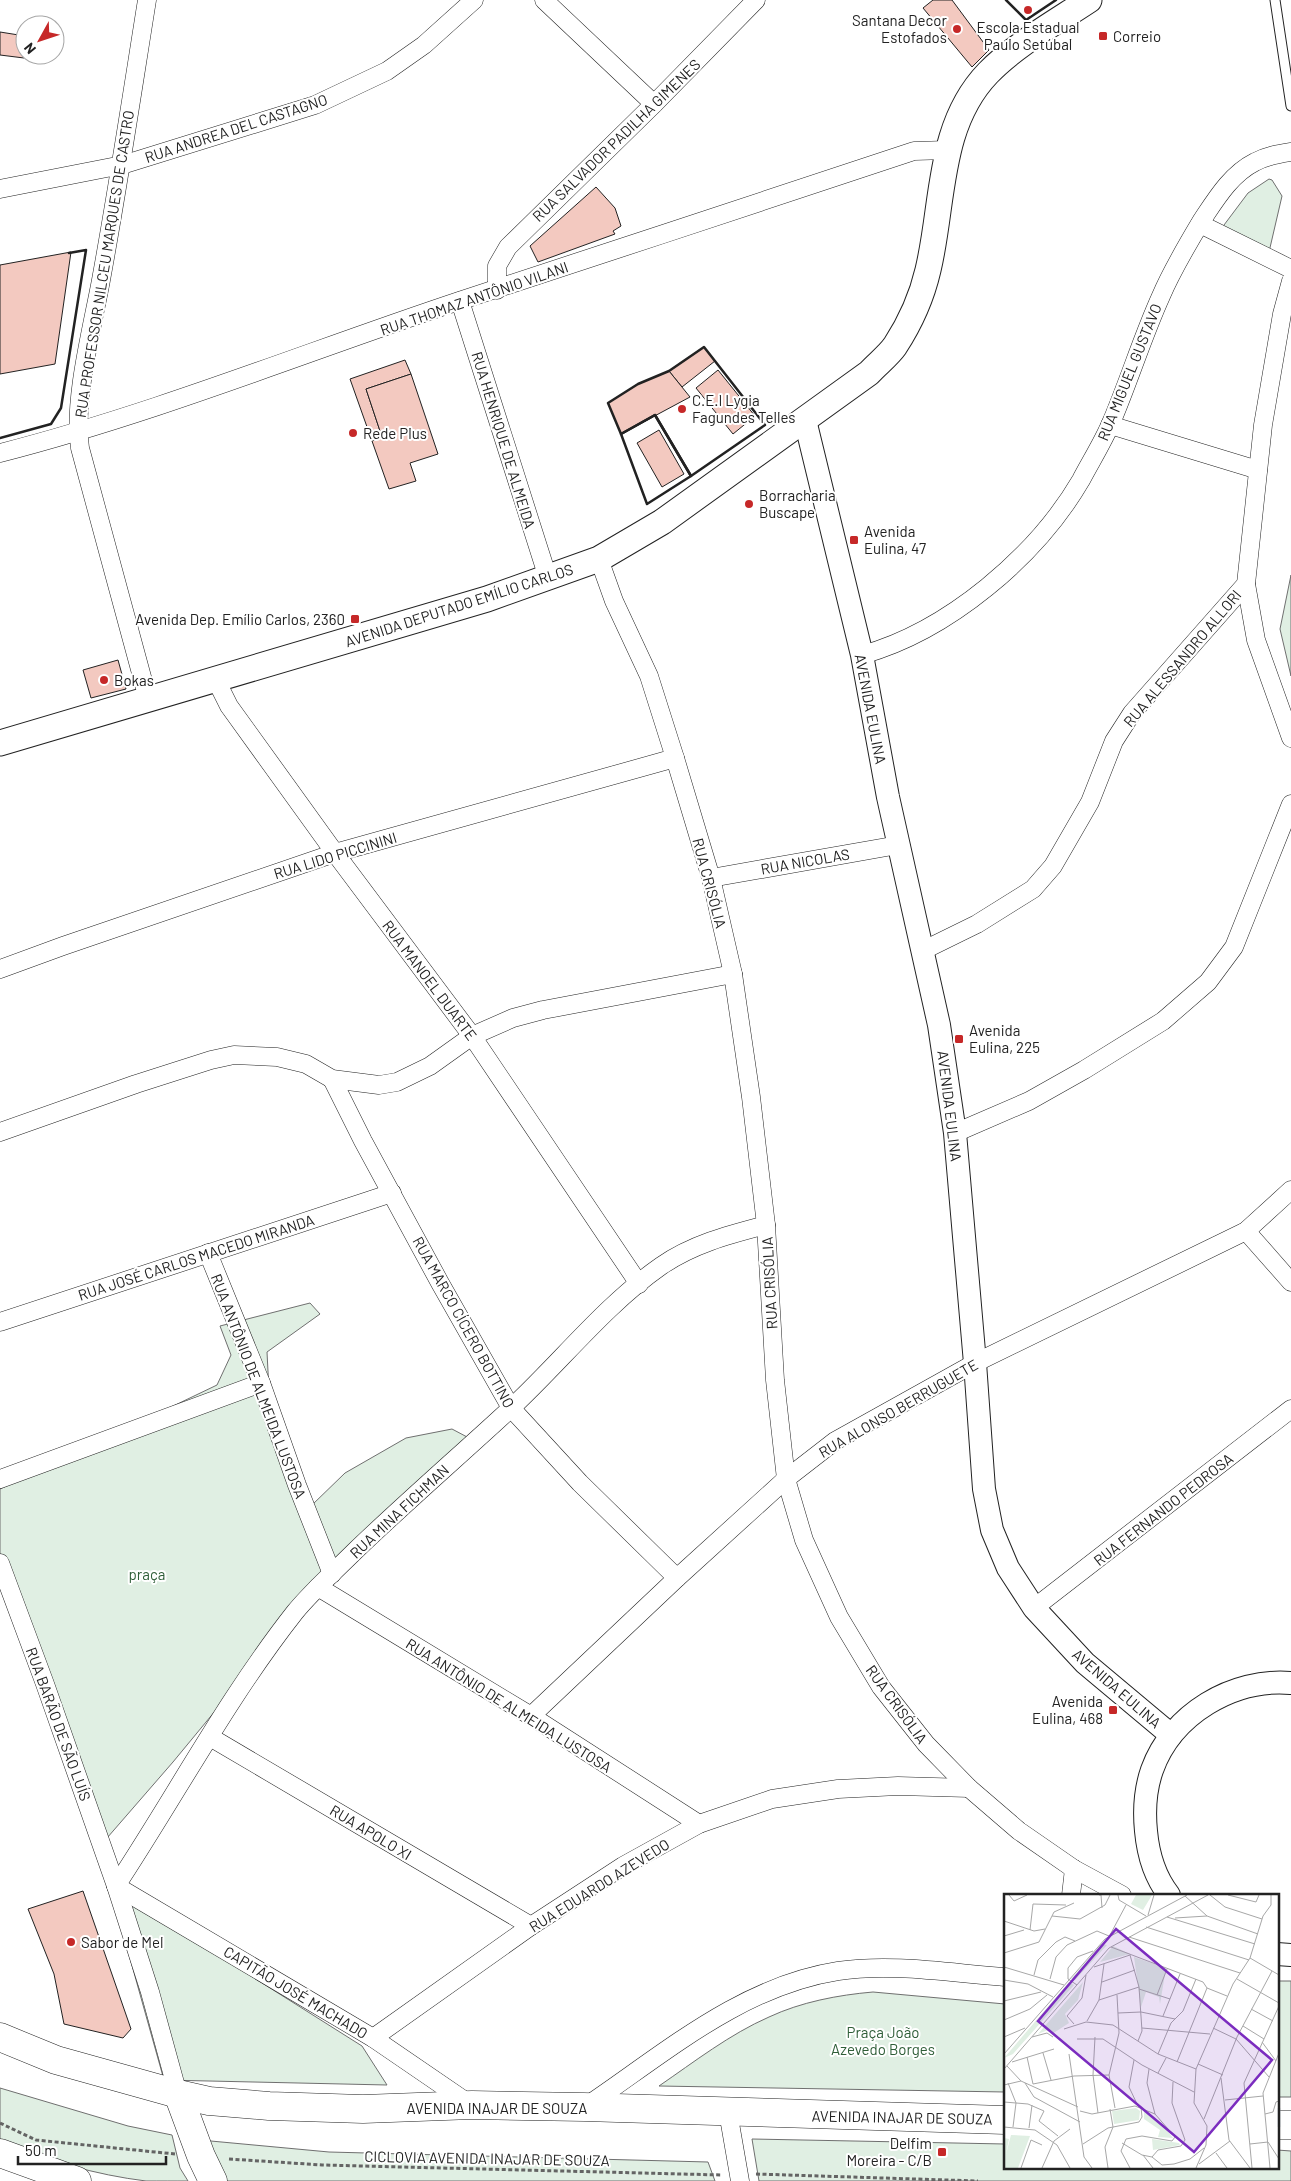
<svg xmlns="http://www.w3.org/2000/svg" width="1291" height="2181" font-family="Barlow,sans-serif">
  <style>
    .green { fill: #e0efe3; stroke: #6f6f6f }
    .building { fill: #f3c9c0; stroke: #222 }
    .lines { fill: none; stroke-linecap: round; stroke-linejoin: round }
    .service-casing { stroke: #222; stroke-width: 11 }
    .minor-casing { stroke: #222; stroke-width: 19 }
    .tertiary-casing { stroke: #222; stroke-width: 24 }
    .secondary-casing { stroke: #222; stroke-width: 27 }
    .primary-casing { stroke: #222; stroke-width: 29 }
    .path { stroke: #646464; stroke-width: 3; stroke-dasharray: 4 2.5; stroke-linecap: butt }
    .service { stroke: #fff; stroke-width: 9 }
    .minor { stroke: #fff; stroke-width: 18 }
    .tertiary { stroke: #fff; stroke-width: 22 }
    .secondary { stroke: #fff; stroke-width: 25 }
    .primary { stroke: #fff; stroke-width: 28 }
    .wall { stroke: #222; stroke-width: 2.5 }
    .poi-dot { fill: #c62828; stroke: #fff; stroke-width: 2 }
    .labels { text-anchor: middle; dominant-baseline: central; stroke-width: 4; stroke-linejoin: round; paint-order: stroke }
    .poi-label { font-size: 15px; fill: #222; stroke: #fff; text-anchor: start }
    .street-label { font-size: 15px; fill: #222; stroke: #fff }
    .park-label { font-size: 15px; fill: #2f5e38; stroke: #fff }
    .inset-river { fill: none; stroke: #c7d3dd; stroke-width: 2.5 }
    .inset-road { fill: none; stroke: #a7a7a7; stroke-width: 1 }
    .view { fill: #7b2cbf; fill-opacity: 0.15; stroke: #7b2cbf; stroke-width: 2.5 }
    .inset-edge { fill: none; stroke: #222; stroke-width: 2.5 }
  </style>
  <rect width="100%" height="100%" fill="#fff"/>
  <!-- green -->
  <g class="green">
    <polygon points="1269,179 1272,180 1282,196 1269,252 1221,229 1248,193"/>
    <polygon points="1291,575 1291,676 1280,629"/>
    <polygon points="310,1303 320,1314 267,1352 269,1391 312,1505 345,1473 406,1438 452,1429 469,1438 334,1567 173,1762 107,1838 0,1576 0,1489 217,1385 231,1355 220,1326"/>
    <polygon points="110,1887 362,2046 387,2085 164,2080"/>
    <rect x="1277" y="1981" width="14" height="116"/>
    <path d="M873,1992L1005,2004V2092L659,2086C694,2062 730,2034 769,2017C801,2002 838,1995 873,1992Z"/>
    <path d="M0,2088L128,2126L172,2135L180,2168L188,2181C175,2181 160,2181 146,2181C96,2175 46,2160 0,2142Z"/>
    <polygon points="752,2139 1005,2144 1005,2167 1277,2167 1277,2150 1291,2151 1291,2181 759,2181"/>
    <polygon points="200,2140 329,2152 708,2162 715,2181 223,2181"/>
  </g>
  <!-- building -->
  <g class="building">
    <polygon points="933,0 952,0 989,50 972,67 923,8"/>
    <polygon points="0,32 25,36 24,58 0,55"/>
    <polygon points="596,187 615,208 621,226 613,231 615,234 538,262 530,246"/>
    <polygon points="71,252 55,364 0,374 0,265"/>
    <polygon points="704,347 715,361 682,387 669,371"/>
    <polygon points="405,360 411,374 366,389 382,437 372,441 350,379"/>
    <polygon points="718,370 755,416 733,434 696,388"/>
    <polygon points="669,371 690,397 621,434 608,403 638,384"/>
    <polygon points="411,374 438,454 410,463 416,481 389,489 372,441 382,437 366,389"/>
    <polygon points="659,430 684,474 662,487 637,443"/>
    <polygon points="118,660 126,689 91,698 83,670"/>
    <polygon points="83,1891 131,2029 123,2038 64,2024 54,1974 28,1909"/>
  </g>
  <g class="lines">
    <defs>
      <polyline id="service" points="1275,0 1291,106"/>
      <g id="minor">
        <path d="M147,0C132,94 118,187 101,280C92,329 73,400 80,448L148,699"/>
        <polyline points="544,0 654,104"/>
        <polyline points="0,189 122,165 315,105 387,71 424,45 474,0"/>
        <polyline points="1200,224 1291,269"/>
        <polyline points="497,290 497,266 508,247 654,104 756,0"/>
        <polyline points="460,301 548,578"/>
        <polyline points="1110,425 1258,470"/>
        <path d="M0,453C156,413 306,352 459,301C611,251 762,202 914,151L948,150"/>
        <polyline points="599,559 614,601 649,676 675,758 711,878 733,974 751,1097 766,1225 775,1380 786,1479 804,1540 839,1617 881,1687 926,1744 969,1788 1019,1831 1074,1869 1122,1895"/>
        <polyline points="1246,584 1256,640 1291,738"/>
        <path d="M862,655C948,631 1036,557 1081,480C1091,461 1103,442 1111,423C1129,381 1142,338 1161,296C1172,270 1187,245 1202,220C1216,199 1231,174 1255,162C1266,156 1278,154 1291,152"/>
        <polyline points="216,680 229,706 335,853 472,1036 639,1284"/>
        <polyline points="711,878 898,845"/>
        <polyline points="922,951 977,924 1033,889 1053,866 1090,802 1114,741 1132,713 1246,584 1263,425 1282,314 1291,281"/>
        <polyline points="0,969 63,946 335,853 675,758"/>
        <polyline points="332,1079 363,1141 440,1283 511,1408 580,1483 677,1578"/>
        <polyline points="0,1132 136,1084 211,1060 234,1055 277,1057 306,1064 332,1079 379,1085 397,1082 430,1066 472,1036 513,1018 543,1010 733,974"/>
        <polyline points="955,1133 1029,1101 1084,1070 1163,1021 1208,982 1234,947 1291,804"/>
        <polyline points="1246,1231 1291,1282"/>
        <polyline points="208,1253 261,1383 297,1485 332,1574"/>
        <polyline points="0,1322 392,1193"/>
        <polyline points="0,1479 261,1383"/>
        <polyline points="0,1563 45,1684 116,1886 150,1992 178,2094"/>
        <polyline points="318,1587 531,1716 699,1824"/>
        <polyline points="1034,1608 1291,1409"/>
        <polyline points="531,1716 677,1578 786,1479 835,1441 975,1363 1246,1231 1291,1190"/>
        <polyline points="210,1737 531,1926"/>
        <path d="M116,1886C176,1795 228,1697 295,1612C313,1590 335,1571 355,1551C405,1503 458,1457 509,1410C560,1363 604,1306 661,1266C693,1244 728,1235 766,1225"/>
        <polyline points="116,1886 373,2038 471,2105"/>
        <polyline points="1071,1895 1074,1869"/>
        <polyline points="373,2038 531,1926 623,1866 699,1824 772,1799 838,1789 898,1786 969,1788"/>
        <path d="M585,2107C664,2054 741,1986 838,1971C892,1963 950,1973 1005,1977"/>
        <polyline points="728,2112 740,2181"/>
      </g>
      <g id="tertiary">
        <polyline points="805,420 862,655 888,797 939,1025 955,1133 975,1363 984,1489 992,1530 1008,1568 1034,1608 1085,1663 1171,1735"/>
        <path d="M1169,1895C1155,1877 1148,1853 1146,1831C1144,1811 1145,1790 1152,1770C1172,1714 1233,1678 1291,1683"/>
        <polyline points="1277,1954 1291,1955"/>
      </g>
      <path id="secondary" d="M0,743L487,599L599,559L662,522L869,373C877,364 888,356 895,346C910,323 922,296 928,270C944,204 937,126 988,73C1015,45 1056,22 1089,0"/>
      <g id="primary">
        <polyline points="0,2037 56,2060 178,2094 209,2101 269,2106 363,2109 472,2105 584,2107 1005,2120"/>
        <polyline points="178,2094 201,2156 213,2181"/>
        <polyline points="1277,2125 1291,2125"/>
        <polyline points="0,2153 77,2181"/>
      </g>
    </defs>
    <!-- service casing -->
    <use href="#service" class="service-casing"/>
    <!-- minor casing -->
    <use href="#minor" class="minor-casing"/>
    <!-- tertiary casing -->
    <use href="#tertiary" class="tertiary-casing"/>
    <!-- secondary casing -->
    <use href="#secondary" class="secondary-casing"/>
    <!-- primary casing -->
    <use href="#primary" class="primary-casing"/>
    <!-- path -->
    <g class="path">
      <polyline points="0,2123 36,2140 175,2154"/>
      <polyline points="229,2159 322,2165 722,2175"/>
      <polyline points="756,2174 978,2181"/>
    </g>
    <!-- service -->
    <use href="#service" class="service"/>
    <!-- minor -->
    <use href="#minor" class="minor"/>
    <!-- tertiary -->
    <use href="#tertiary" class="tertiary"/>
    <!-- secondary -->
    <use href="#secondary" class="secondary"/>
    <!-- primary -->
    <use href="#primary" class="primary"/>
    <!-- wall -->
    <g class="wall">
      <polyline points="1006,0 1026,20 1056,0"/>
      <polygon points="704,347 765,425 691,476 655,415 621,434 608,403 638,384 669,371"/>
      <polygon points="655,415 691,476 647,504 621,434"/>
      <polyline points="0,438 51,424 61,408 86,250 69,253"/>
    </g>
  </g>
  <!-- markers -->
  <g class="poi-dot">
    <circle cx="1028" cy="10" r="5"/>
    <circle cx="957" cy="29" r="5"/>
    <rect x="1098" y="31" width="10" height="10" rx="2.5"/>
    <circle cx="682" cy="409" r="5"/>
    <circle cx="353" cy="433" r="5"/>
    <circle cx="749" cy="504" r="5"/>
    <rect x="849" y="535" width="10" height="10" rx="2.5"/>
    <rect x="350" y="614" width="10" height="10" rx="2.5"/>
    <circle cx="104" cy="680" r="5"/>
    <rect x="954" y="1034" width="10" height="10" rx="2.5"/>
    <rect x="1108" y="1705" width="10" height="10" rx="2.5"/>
    <circle cx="71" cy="1942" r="5"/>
    <rect x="937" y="2147" width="10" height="10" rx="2.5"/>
  </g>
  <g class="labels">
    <!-- poi labels -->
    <g class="poi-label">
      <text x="947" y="20" text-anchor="end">Santana Decor<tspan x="947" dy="17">Estofados</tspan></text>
      <text x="1028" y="27" text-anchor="middle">Escola Estadual<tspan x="1028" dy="17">Paulo Setúbal</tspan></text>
      <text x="1113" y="36">Correio</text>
      <text x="692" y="400">C.E.I Lygia<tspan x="692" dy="17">Fagundes Telles</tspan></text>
      <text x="363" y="433">Rede Plus</text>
      <text x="759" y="495">Borracharia<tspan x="759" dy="17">Buscape</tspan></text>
      <text x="864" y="531">Avenida<tspan x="864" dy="17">Eulina, 47</tspan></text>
      <text x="345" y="619" text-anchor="end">Avenida Dep. Emílio Carlos, 2360</text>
      <text x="114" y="680">Bokas</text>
      <text x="969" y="1030">Avenida<tspan x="969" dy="17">Eulina, 225</tspan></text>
      <text x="1103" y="1701" text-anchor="end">Avenida<tspan x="1103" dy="17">Eulina, 468</tspan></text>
      <text x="81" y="1942">Sabor de Mel</text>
      <text x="932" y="2143" text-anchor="end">Delfim<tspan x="932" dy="17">Moreira - C/B</tspan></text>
    </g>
    <!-- street labels -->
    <g class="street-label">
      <text transform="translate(236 128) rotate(-18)">RUA ANDREA DEL CASTAGNO</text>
      <text transform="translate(616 140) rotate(-44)">RUA SALVADOR PADILHA GIMENES</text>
      <text transform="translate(104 264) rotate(-81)">RUA PROFESSOR NILCEU MARQUES DE CASTRO</text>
      <text transform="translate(474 298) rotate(-19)">RUA THOMAZ ANTÔNIO VILANI</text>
      <text transform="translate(1129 372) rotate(-68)">RUA MIGUEL GUSTAVO</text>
      <text transform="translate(504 440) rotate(73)">RUA HENRIQUE DE ALMEIDA</text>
      <text transform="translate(459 605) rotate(-18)">AVENIDA DEPUTADO EMÍLIO CARLOS</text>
      <text transform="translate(1182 658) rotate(-50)">RUA ALESSANDRO ALLORI</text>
      <text transform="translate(871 709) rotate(79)">AVENIDA EULINA</text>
      <text transform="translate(335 855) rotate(-17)">RUA LIDO PICCININI</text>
      <text transform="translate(805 861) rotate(-10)">RUA NICOLAS</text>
      <text transform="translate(710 883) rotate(75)">RUA CRISÓLIA</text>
      <text transform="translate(430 980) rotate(53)">RUA MANOEL DUARTE</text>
      <text transform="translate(950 1106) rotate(83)">AVENIDA EULINA</text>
      <text transform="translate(196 1257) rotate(-18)">RUA JOSÉ CARLOS MACEDO MIRANDA</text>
      <text transform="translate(769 1283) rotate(-93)">RUA CRISÓLIA</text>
      <text transform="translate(464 1322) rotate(61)">RUA MARCO CÍCERO BOTTINO</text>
      <text transform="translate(259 1386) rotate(69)">RUA ANTÔNIO DE ALMEIDA LUSTOSA</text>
      <text transform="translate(898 1408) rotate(-30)">RUA ALONSO BERRUGUETE</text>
      <text transform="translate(1163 1509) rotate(-38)">RUA FERNANDO PEDROSA</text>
      <text transform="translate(399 1511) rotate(-43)">RUA MINA FICHMAN</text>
      <text transform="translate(1117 1688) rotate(41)">AVENIDA EULINA</text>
      <text transform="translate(897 1704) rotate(54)">RUA CRISÓLIA</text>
      <text transform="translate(509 1705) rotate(32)">RUA ANTÔNIO DE ALMEIDA LUSTOSA</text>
      <text transform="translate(59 1724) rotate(70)">RUA BARÃO DE SÃO LUÍS</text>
      <text transform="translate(371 1832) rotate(31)">RUA APOLO XI</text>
      <text transform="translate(599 1885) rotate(-32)">RUA EDUARDO AZEVEDO</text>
      <text transform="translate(296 1992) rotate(31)">CAPITÃO JOSÉ MACHADO</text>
      <text x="497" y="2108">AVENIDA INAJAR DE SOUZA</text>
      <text transform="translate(902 2117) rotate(1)">AVENIDA INAJAR DE SOUZA</text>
      <text transform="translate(487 2158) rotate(1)">CICLOVIA AVENIDA INAJAR DE SOUZA</text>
    </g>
    <!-- park labels -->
    <g class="park-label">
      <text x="147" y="1574">praça</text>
      <text x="883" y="2032">Praça João<tspan x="883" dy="17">Azevedo Borges</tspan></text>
    </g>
  </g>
  <!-- overview -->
  <g transform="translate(1004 1894)">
    <rect width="275" height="275" fill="#fff"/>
    <path d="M132,1H148L139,16L127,10ZM97,50L103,51L71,86L67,85ZM109,52L126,60L96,68ZM130,63L162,74L156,110L155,103L142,98L137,113ZM65,88L70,91L9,160L0,164ZM79,88L74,106L61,120L65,129L48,140L44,136L34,140ZM132,214L136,217L135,226L110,230L108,217ZM140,216L162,235L169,244L154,243L156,236L140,225ZM7,241L26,242L14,274H1L0,244L5,245L2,260ZM148,245L175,249L176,251L149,256Z" fill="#e0efe3"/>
    <path class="inset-river" d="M275,233V214"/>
    <path class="inset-road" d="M5,1L10,7L23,1M95,1H97L98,14M114,1L115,6L142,22M206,1L221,13L258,25M224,1L252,8L255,1M181,2L203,22M144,21L150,1M48,22L76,25L101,11L106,1M163,23L251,50M171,24L203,22L254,40M0,27L30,37L41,35M142,33L245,66M26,36L29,10L62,11M106,41L122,11M0,42L20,36M125,43L236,79M107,53L199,88L203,94L223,102M0,59L35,48L50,18L70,9M126,61L135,93L138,137L134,147M246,64L275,81M0,73L60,91M90,73L126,61M30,81L34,66L52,48L61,43L71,47M46,85L52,63L63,51L93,37L105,42M233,85L275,109M0,86L24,90L49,103M98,88L131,76M73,91L64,85V74L73,63L89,57M135,95L166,105M153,101L163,75M95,106L135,93M0,107L37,98M247,115L269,127M114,119L137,118L171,125M159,122L176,80M0,126L26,115L43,101M83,127L95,106L100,70M70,130L63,122L78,104L82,81M239,132L260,145M138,134L206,140M209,134L232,145L265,183M60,135L82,128L109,131L154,160L192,175M0,143L21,134M28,143L43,139L49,143M91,143L89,181L94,219M73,145H99L138,171L190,198M258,148L272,167M39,159L47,186M0,160L101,45L183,1M65,160L80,263L88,274M154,160L167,129L179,117L192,85M23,163L29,190M130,166L125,193L134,212M8,168L50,155M173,168L203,94M194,170L219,181M3,172L17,187L74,213M0,175L105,54L204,1M154,179L162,164M217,184L225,246L246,274M169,188L168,209L181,246L177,252L154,256L148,263L158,271L170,270L186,265L200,254M4,189L12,209L9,233M21,189L30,203L76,228M29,190L70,182L105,181M0,191L17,187M221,206L259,202M0,208L24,210L40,217L35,227L54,242M111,214L105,181L115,139L113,101M106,215L109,233M76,217L88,220L131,212L151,220M261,220L269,218L272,208L275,207M200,225L233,143L268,77M0,233L31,236L53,251L66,274M25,234L28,211M118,249L138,261L148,263M79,250L104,234L135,228L138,223L137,213M246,250L264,248L275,265M212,259L223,274M139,261L149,274M195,270L226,247M17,274L27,246L38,251M38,274L50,247L66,235M104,274L101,253L109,233M126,274L117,257L122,245L138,242L168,247L171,243L151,220L143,189L145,175M192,274L202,251L203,232L190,209L192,175L229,90L246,64L259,22L267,11V1M248,274L240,189L275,112M266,274L259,199L275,159"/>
    <path class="view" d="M112,35L268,166L190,258L34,127Z"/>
    <rect width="275" height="275" class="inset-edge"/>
  </g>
  <!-- north arrow -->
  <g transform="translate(40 40) rotate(230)"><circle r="24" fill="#ffffff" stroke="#a7a7a7"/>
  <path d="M0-4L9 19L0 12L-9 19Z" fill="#c62828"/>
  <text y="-8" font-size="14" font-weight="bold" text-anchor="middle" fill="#222222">N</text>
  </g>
  <!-- scale -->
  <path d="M18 2156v8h148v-8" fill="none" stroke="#222222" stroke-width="2.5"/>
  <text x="25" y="2156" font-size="15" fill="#222222" stroke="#ffffff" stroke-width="4" paint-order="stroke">50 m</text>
</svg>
